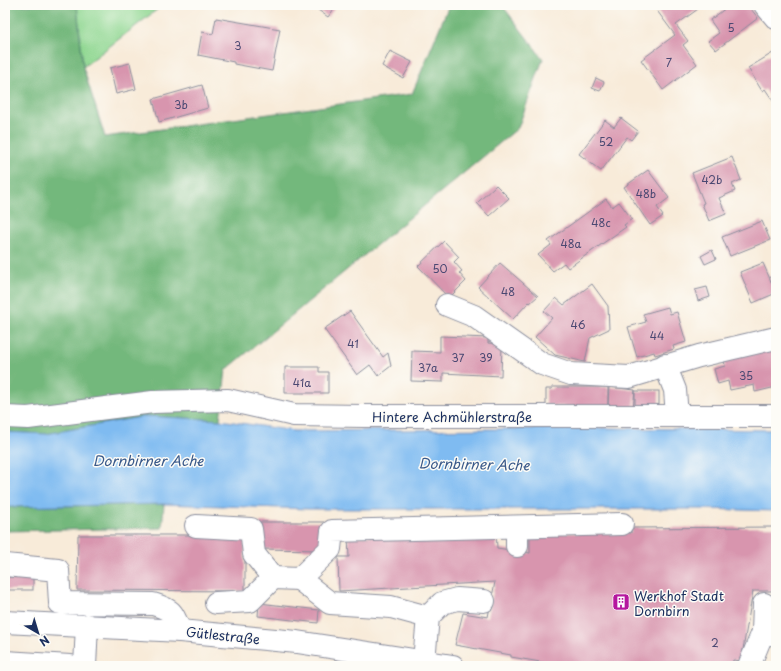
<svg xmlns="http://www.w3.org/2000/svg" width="781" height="671" font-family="'Playpen Sans',sans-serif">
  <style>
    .green { fill: #8fd791; stroke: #558378 }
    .forest { fill: #73b87b; stroke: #47746c }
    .water { fill: #7fbbf1; stroke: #4d75a8 }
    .building { fill: #d895ae }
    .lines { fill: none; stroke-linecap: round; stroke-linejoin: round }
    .minor-casing { stroke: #8a8d9c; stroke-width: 24 }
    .minor { stroke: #fff; stroke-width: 22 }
    .labels { text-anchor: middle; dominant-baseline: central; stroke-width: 3; stroke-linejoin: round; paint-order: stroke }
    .number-label { font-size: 11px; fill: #4a4872 }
    .street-label { font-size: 13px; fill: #1b2f5e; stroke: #fdfcf7 }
    .poi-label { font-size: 13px; fill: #1b2f5e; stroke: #fdfcf7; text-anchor: start }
    .water-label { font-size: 14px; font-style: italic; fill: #39598a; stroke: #fdfcf7 }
  </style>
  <rect width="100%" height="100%" fill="#fdfcf7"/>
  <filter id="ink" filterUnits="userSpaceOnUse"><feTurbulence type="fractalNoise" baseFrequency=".025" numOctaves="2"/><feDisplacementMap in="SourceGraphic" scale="8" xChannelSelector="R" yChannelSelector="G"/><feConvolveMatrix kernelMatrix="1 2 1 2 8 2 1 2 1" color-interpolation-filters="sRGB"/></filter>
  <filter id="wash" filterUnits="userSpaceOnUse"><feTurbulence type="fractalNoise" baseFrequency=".012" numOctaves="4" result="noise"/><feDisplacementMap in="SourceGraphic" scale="16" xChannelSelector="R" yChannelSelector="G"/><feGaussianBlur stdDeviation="0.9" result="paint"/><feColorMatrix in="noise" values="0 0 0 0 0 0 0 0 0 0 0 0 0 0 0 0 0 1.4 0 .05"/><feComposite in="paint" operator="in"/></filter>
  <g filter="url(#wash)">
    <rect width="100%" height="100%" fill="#f8ebd9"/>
    <!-- green -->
    <polygon class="green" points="77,5 163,5 83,67"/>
    <!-- forest -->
    <g class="forest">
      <polygon points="5,5 77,5 83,67 105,137 412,94 449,5 502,5 543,59 518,128 226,370 220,420 146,416 46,434 5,432"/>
      <polygon points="164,504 162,528 5,531 5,507"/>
    </g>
    <!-- water -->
    <polygon class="water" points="146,416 220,420 294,431 608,428 776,430 776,511 703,509 310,509 164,504 5,507 5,432 46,434"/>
    <g id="blocks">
      <!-- building -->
      <g class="building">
        <polygon points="311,5 337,5 328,17"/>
        <polygon points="659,5 695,5 698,9 676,25 688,41 683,45 697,64 663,90 641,60 675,35 655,8"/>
        <polygon points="730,5 748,5 758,18 716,50 708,41 719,33 710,20"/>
        <polygon points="216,18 280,29 272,71 234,64 234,62 198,55 202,32 213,34"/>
        <polygon points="390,51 412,62 403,78 382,66"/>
        <polygon points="776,51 776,105 765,89 762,91 748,68"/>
        <polygon points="130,63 136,89 116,94 110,68"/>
        <polygon points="596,78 604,82 600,91 592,88"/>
        <polygon points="202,85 208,108 159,122 153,99"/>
        <polygon points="621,118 638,131 631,140 627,137 601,171 579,154 605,120 614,127"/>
        <polygon points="732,157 741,180 732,184 735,191 719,198 726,214 709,221 702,204 704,203 692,173"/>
        <polygon points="648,170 669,198 657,207 663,216 650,225 624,187"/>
        <polygon points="496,185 509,198 489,216 477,203"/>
        <polygon points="606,199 612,207 619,202 632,219 624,225 626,227 568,268 564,263 553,271 538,255 551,245 548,241"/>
        <polygon points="762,221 770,240 730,256 722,237"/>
        <polygon points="444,241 459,257 454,262 462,271 459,273 466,281 449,298 418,266"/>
        <polygon points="712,250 716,259 705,264 701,256"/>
        <polygon points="500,263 538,296 530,303 529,302 513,319 478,287"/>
        <polygon points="763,263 776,293 753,303 740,272"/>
        <polygon points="592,284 608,306 609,329 590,338 585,362 555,355 535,337 552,318 544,311 556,298 564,305"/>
        <polygon points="707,287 710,297 698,301 695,290"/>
        <polygon points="668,307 670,314 677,312 686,342 673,346 674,349 655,355 654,352 637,357 628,327 646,322 643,314"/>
        <polygon points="350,311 383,357 388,353 391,366 378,376 370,365 357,375 324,329"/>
        <polygon points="440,336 488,338 488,343 502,344 501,376 443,373 443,382 411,381 412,351 440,352"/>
        <polygon points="776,347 776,387 755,392 754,385 730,390 728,381 718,384 714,369 725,366 724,359"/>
        <polygon points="285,367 319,367 319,372 328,372 328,393 285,393"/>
        <polygon points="552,387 608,387 608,404 609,387 635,390 633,409 552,406 552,405 546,405 546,389 552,389"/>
        <rect x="635" y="391" width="24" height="17"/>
        <polygon points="260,522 324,522 323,550 260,549"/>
        <polygon points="776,527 776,591 753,591 741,661 733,660 732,666 564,666 511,657 511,655 455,645 463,613 488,617 495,582 339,591 338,557 349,557 348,537 496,530 497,548 530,553 530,533 631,533 631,528"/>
        <polygon points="78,535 245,535 245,591 77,590"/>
        <rect x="5" y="577" width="28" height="13"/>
        <polygon points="259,603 319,610 318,623 258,616"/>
      </g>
    </g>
  </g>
  <g filter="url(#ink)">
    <use href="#blocks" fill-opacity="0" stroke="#8a8d9c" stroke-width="1"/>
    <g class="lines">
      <defs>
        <g id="minor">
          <polyline points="765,5 776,18"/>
          <polyline points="447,305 474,316 542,364 571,374 629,377 699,356 776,338"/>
          <polyline points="665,365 675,390 677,416"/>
          <polyline points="5,417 28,418 153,402 228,400 294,415 363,416 776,416"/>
          <polyline points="196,526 251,529 254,554 273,578 299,579"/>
          <polyline points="517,546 517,527"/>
          <path d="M5,565L58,570L60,603L153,604C173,610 173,613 180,631"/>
          <polyline points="216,603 250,601 273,578"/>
          <polyline points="764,604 763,632 776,635"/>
          <polyline points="428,617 391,607 330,603 299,579 330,549 332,531 622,524"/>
          <polyline points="5,622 180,631 297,642 453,666"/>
          <polyline points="424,661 428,617 442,603 457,599 484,601"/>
          <polyline points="5,662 70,666"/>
          <polyline points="85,666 87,625"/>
          <polyline points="749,666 763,632"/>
        </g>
      </defs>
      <!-- minor casing -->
      <use href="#minor" class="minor-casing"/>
      <!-- minor -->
      <use href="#minor" class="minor"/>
    </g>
  </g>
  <!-- icons -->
  <defs>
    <symbol id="building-square" viewBox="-11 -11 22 22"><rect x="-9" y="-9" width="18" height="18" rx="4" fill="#b5179e" stroke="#fdfcf7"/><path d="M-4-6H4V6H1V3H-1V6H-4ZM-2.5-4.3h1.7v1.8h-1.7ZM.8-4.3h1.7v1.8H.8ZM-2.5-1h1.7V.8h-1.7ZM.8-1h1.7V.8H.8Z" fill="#fff"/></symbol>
  </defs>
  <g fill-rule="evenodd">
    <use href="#building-square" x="611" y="592" width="20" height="20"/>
  </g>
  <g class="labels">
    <!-- number labels -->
    <g class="number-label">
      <text x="731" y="27">5</text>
      <text x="238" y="45">3</text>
      <text x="669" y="62">7</text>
      <text x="181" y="104">3b</text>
      <text x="606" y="141">52</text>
      <text x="712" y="179">42b</text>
      <text x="646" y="193">48b</text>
      <text x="601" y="222">48c</text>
      <text x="571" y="243">48a</text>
      <text x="440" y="268">50</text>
      <text x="508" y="291">48</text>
      <text x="578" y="324">46</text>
      <text x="657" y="335">44</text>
      <text x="353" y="343">41</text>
      <text x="458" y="357">37</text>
      <text x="486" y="357">39</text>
      <text x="428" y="367">37a</text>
      <text x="746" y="375">35</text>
      <text x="302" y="382">41a</text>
      <text x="715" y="642">2</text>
    </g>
    <!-- street labels -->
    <g class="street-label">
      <text x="452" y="416">Hintere Achmühlerstraße</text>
      <text transform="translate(223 635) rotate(6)">Gütlestraße</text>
    </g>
    <!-- poi labels -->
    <g class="poi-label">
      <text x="634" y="595">Werkhof Stadt<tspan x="634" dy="15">Dornbirn</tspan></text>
    </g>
    <!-- water labels -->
    <g class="water-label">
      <text x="148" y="460">Dornbirner Ache</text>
      <text transform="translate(474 464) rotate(1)">Dornbirner Ache</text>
    </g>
  </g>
  <!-- margin -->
  <rect width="781" height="671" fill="none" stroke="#fdfcf7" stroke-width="20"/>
  <!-- north arrow -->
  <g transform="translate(38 633) rotate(142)" stroke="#fdfcf7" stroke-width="3" paint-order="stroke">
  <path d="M0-3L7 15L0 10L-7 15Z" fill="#1b2f5e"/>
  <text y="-6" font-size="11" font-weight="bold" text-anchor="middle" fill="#1b2f5e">N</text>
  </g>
</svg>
